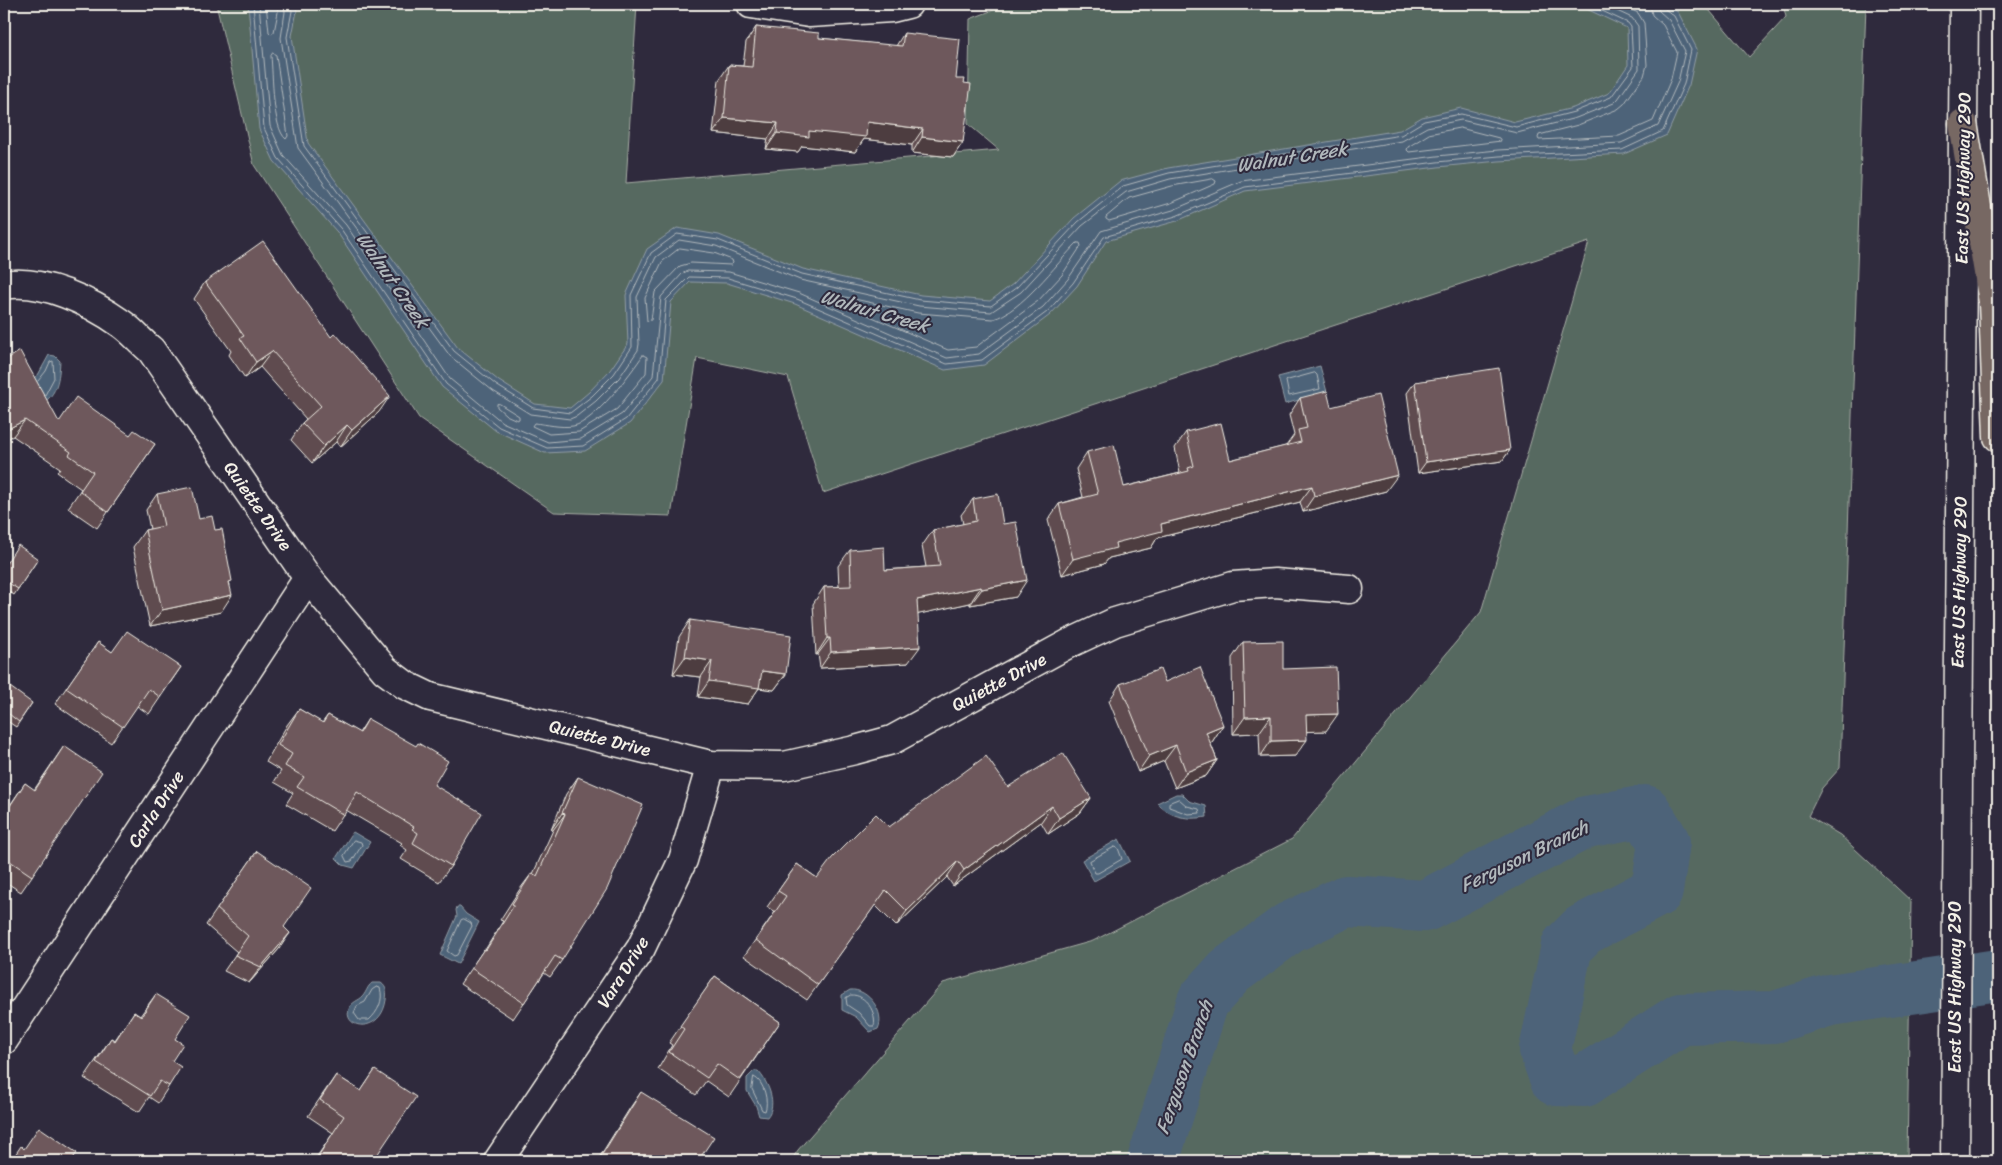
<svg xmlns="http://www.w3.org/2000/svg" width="2002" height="1165" font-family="Sriracha,sans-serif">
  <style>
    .green { fill: #576961; stroke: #a6ada4 }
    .water { fill: #4d6379; stroke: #909ca5 }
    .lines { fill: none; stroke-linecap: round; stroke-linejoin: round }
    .shore { stroke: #b1b8bc; stroke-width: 1 }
    .river { stroke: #4d6379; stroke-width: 52 }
    .street-casing { stroke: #f4f1e8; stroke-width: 31 }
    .secondary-casing { stroke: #f4f1e8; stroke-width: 31 }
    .highway-casing { stroke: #f4f1e8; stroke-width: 31 }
    .street { stroke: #2f2a3d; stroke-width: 28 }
    .secondary { stroke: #2f2a3d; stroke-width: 28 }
    .highway { stroke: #776864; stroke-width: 28 }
    .wall { fill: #5f4c4f; stroke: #f4f1e8 }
    .shaded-wall { fill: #4d3e40; stroke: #f4f1e8 }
    .building { fill: #6e585c; stroke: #f4f1e8 }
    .labels { text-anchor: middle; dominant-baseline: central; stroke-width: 4; stroke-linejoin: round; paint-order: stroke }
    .street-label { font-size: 18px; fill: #f4f1e8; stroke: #2f2a3d }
    .water-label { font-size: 19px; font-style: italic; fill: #b1b8bc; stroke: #2f2a3d }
  </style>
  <rect width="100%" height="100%" fill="#2f2a3d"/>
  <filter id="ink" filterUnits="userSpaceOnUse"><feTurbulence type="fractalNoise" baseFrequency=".02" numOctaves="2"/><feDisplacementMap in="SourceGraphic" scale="10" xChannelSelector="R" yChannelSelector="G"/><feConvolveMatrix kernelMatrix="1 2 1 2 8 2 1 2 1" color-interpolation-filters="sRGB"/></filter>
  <g filter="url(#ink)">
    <!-- green -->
    <polygon class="green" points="216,4 637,4 626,183 999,150 968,124 970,19 1009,4 1704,4 1749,57 1786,17 1783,4 1866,4 1840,768 1822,788 1808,816 1840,835 1911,901 1907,1161 791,1161 798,1150 943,983 1093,941 1292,839 1481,612 1589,242 823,493 788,377 697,358 671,516 554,512 419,418 254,165"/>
    <!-- water -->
    <g class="water">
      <polygon points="248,4 295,4 297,11 292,36 308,143 458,348 499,381 535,404 570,408 589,392 610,370 628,344 626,295 647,249 677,228 719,235 803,269 921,295 990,301 1013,284 1074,218 1120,181 1168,168 1400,130 1422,117 1461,108 1515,122 1573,108 1609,93 1628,65 1627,28 1576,4 1665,4 1678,12 1697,49 1689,85 1667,135 1624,154 1499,161 1438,167 1245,191 1177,221 1106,241 1077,286 1050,315 984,365 945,370 795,304 727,283 690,282 671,302 664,380 630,423 585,451 545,453 496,431 442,387 337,232 274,161 259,129"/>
      <path d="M49,355L55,356L60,361C59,377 58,395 41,404L32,379L38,375Z"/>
      <polygon points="1320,366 1327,392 1285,404 1278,377"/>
      <path d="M1176,794H1182L1189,801L1206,806L1207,817C1188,820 1171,818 1157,803Z"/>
      <polygon points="353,832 370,842 354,868 343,865 336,858"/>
      <polygon points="1119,839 1130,861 1094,881 1082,860"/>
      <polygon points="457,907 460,907 466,914 479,922 458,964 440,955 457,916 456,910"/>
      <path d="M372,983H381C387,987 387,993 386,1000C381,1035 342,1029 349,1009C352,1001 359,1001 363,996C367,991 367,987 372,983Z"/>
      <path d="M850,990C868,988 886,1013 878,1029L870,1032L856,1017L842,1010V995Z"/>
      <path d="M754,1071H758C768,1082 778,1104 767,1117L759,1116L756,1106L747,1091V1078Z"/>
    </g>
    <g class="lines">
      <!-- shore -->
      <g class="shore">
        <polyline points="253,4 264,128 278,158 341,229 446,384 499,427 547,448 583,446 626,419 659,378 666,300 689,277 728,278 797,299 947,364 982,360 1047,312 1073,283 1104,237 1176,216 1245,187 1437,162 1499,156 1622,150 1663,131 1684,84 1691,50 1674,16 1665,9 1663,4"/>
        <polyline points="259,4 270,126 283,155 346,225 450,379 502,422 548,442 581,439 622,414 653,376 661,297 682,274 687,271 729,272 799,293 947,358 979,354 1043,307 1068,279 1101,231 1173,210 1241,181 1437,156 1498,150 1621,143 1658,126 1678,82 1685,51 1669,20 1659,11 1657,4"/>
        <polyline points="266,4 269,32 271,34 274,32 278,12 277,4"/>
        <polyline points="284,4 285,12 281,38 298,148 450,356 493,391 530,414 570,419 577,416 596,401 619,378 638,350 639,344 637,297 656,257 679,240 716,246 800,280 919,306 991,312 1021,292 1082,226 1126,192 1170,179 1402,141 1427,127 1461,120 1517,133 1576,118 1614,103 1618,99 1639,69 1638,26 1632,18 1602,4"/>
        <polyline points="290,4 292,11 287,37 304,146 454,351 496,385 533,408 570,413 592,396 614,374 632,347 631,295 651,253 677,234 718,240 802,274 920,300 991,306 1017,287 1078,222 1123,186 1169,173 1401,135 1424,121 1461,114 1516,127 1574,112 1611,97 1633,67 1631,27 1628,23 1587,4"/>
        <polyline points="1620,4 1638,13 1644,23 1647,65 1644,76 1624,104 1618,109 1578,125 1539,135 1538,138 1539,140 1619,136 1653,121 1671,79 1677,52 1663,25 1652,15 1650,4"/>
        <path d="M273,53L276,55L288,136L286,139C272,128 273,74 271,56Z"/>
        <polygon points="1460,128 1499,138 1501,141 1409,152 1407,150 1408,147 1429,134"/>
        <polygon points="1213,179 1216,181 1215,184 1171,203 1109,221 1106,219 1106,217 1129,198 1172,186"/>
        <path d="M1077,243H1080L1081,246L1062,275L1038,301L976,347L948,350L824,296L827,293L918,313L993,319C1021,312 1056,264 1077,243Z"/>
        <polygon points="680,248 714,253 732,260 733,263 731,265 691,263 680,266 655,292 651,320 647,321 645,298 662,262"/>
        <path d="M643,355L647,357L646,373L617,409L579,432L549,434L532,426L534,423C546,424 560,428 573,426C594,423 631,373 643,355Z"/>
        <polygon points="1315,373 1317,375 1320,389 1289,396 1286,381"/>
        <polyline points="38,381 46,371 50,362 53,361 54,378 45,395"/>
        <polygon points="500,404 519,416 519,419 517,420 506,415 497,407 497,404"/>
        <polygon points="1179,799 1187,806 1199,809 1200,813 1188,814 1169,807 1169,803"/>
        <polygon points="354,840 361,842 362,845 352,861 347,862 344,856"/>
        <polygon points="1115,847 1118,848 1122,859 1098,873 1095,873 1090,861"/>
        <polygon points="464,919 471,923 472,926 457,955 454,956 447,951 461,920"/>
        <path d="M377,987L380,988C384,1000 378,1012 369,1020H359L354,1013L357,1006L365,1002L372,990Z"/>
        <path d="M851,995C866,994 877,1013 874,1026H870L859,1013L847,1005L846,998Z"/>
        <path d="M754,1077C764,1081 769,1102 765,1111L762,1110L752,1089Z"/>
      </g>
      <!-- river -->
      <polyline class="river" points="1153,1161 1203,1001 1230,971 1289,928 1346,901 1425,906 1586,822 1645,811 1664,842 1657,891 1583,930 1567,946 1545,1050 1556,1080 1584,1081 1681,1019 1775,1017 1830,1000 1998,975"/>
      <defs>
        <g id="street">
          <polyline points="751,4 809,13 892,8 908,4"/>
          <path d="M4,285C42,278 91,302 122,324C132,331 141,342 151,350L308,578L385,670L405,685L430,697L711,765L784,766L855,750L892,740L1068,644L1115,622L1233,586L1275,583L1349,589"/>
          <polyline points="4,1040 308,578"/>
          <polyline points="498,1161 641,948 683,860 711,765"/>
        </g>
        <polyline id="secondary" points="1955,1161 1964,4"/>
        <polyline id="highway" points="1963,123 1993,302 1998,437"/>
      </defs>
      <!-- street casing -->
      <use href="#street" class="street-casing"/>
      <!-- secondary casing -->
      <use href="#secondary" class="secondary-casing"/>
      <!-- highway casing -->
      <use href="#highway" class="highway-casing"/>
      <!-- street -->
      <use href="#street" class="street"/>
      <!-- secondary -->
      <use href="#secondary" class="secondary"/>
      <!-- highway -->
      <use href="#highway" class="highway"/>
    </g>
    <!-- wall -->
    <g class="wall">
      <polygon points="756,27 819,38 896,46 904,33 956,79 963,142 953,157 912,153 912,145 864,139 855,152 802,146 798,152 766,149 768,139 713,133 719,80 729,65 743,66 746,42"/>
      <polygon points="205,282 379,412 340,447 336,442 312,463 291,440 302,423 306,419 260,367 245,378 229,355 231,351 194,299"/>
      <polygon points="4,361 59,422 130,435 155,444 97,528 68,508 81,489 57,472 60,468 13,436"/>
      <polygon points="1448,376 1510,450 1502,461 1418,473 1407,393 1415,382 1446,378"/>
      <polygon points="1300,398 1331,407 1386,491 1303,512 1300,502 1157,538 1151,548 1109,558 1104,564 1062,575 1048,520 1059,504 1083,497 1076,469 1087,452 1124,487 1180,473 1175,448 1186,432 1230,460 1286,446 1294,435 1289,415"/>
      <polygon points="157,494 199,519 215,530 230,585 221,612 150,626 133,547 145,530 150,529 146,510"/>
      <polygon points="973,499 1016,597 970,605 970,603 918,614 908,663 820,668 818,654 816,655 813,604 824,587 839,587 838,566 850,550 885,570 926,567 922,546 933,530 963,524 961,515"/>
      <polygon points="38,559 14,595 4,588 4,566"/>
      <polygon points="690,620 786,674 774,690 759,688 748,704 698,697 701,677 673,674 679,637"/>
      <polygon points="98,642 112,652 181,667 149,714 137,706 111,743 55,704"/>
      <polygon points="1243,642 1283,669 1326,731 1306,731 1295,756 1260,757 1259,733 1233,734 1232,658"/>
      <polygon points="1165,682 1223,725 1212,742 1210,742 1217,760 1206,776 1175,788 1164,761 1138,772 1109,701 1120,684"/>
      <polygon points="4,696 32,703 16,727 4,719"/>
      <polygon points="299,709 322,723 328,715 359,733 368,719 434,785 451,866 439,882 401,859 407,850 400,845 402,843 346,810 332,831 286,804 293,793 274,782 281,771 266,762 287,725"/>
      <polygon points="64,746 32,876 21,892 4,881 4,814 25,783 34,790"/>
      <polygon points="578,777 562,960 550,977 544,973 513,1019 460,984 484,949 485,950 503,921 500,920 520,889 532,873 533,874 553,830 551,830 566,794"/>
      <polygon points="1008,787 1091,798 1080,813 1048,834 1041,822 953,886 947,877 896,926 875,905 807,1000 744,956 775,912 767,907 797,864 817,878 889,827"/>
      <polygon points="257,851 284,927 279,949 249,983 224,971 237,952 206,925"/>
      <polygon points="715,976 780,1022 729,1097 706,1081 696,1095 658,1069 672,1045 669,1043"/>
      <polygon points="156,994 175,1039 169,1086 158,1103 149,1097 139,1112 84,1078 111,1038 115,1040 134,1012 140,1016"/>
      <polygon points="375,1070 373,1161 314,1161 333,1133 308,1116 325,1091 336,1075 361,1091"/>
      <polygon points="641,1092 698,1161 597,1161 630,1108"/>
    </g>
    <!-- shaded-wall -->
    <g class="shaded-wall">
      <polygon points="724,118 778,123 768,139 713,133"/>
      <polygon points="867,122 923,129 912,145 864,139 855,152 802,146 798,152 766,149 777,133 809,131"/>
      <polygon points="922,137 963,142 953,157 912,153"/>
      <polygon points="272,351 260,367 245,378 256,362"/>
      <polygon points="390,396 379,412 340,447 352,430"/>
      <polygon points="25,420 13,436 4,441 4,431"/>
      <polygon points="347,425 336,442 312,463 324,446"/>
      <polygon points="1510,450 1502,461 1418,473 1426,462"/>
      <polygon points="1398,475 1386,491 1303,512 1314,496"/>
      <polygon points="1312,486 1300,502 1157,538 1151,548 1109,558 1104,564 1062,575 1073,559 1115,543 1161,524"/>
      <polygon points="1027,580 1016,597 970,605 982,589"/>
      <polygon points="981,587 970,603 906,617 917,600"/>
      <polygon points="232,595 221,612 150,626 162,610"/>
      <polygon points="827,638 830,638 818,654 816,655"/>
      <polygon points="920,647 908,663 820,668 831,652"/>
      <polygon points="685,657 712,661 701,677 673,674"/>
      <polygon points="762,671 786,674 774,690 759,688 748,704 698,697 709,681"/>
      <polygon points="1338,714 1326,731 1294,732 1306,715"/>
      <polygon points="1271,716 1259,733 1233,734 1245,717"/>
      <polygon points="1223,725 1212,742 1195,749 1206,732"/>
      <polygon points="1307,740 1295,756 1260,757 1271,741"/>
      <polygon points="1176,745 1164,761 1138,772 1149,756"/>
      <polygon points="1217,760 1206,776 1175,788 1186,772"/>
      <polygon points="1091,798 1080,813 1048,834 1059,818"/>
      <polygon points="1052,806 1041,822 953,886 964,870"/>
      <polygon points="562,813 565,814 553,830 551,830"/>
      <polygon points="958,861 947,877 896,926 907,911"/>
      <polygon points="290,933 279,949 249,983 261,967"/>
    </g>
    <!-- building -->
    <g class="building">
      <polygon points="756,27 819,33 819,38 902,46 904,33 960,39 956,79 965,79 964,83 971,84 963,142 922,137 923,129 867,122 866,137 809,131 809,137 777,133 778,123 724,118 729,65 752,67"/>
      <polygon points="263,241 331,337 335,333 390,396 352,430 347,425 324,446 302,423 321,406 272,351 256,362 240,338 244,336 205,282"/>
      <polygon points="20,351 59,422 76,397 130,435 134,430 155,444 108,512 80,491 93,472 69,455 71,452 25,420 4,431 4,361"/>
      <polygon points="1499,368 1510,450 1426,462 1415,382 1448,377 1448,376"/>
      <polygon points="1327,391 1331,407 1378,395 1398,475 1314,496 1312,486 1161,524 1162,531 1115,543 1116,548 1073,559 1059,504 1098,494 1087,452 1114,445 1124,487 1189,471 1188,468 1194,466 1186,432 1221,423 1230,460 1301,442 1298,430 1307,428 1300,398"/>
      <polygon points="192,487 199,519 212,516 215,530 222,529 232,581 229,582 232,595 162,610 145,530 164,526 157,494"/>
      <polygon points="998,494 1003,524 1016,522 1027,580 982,589 981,587 917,600 920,647 831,652 830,638 827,638 824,587 851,586 850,550 884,547 885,570 940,566 933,530 976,521 973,499"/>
      <polygon points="18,545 38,559 18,589 4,580 4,567"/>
      <polygon points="690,620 791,635 786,674 762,671 759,688 709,681 712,661 685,657"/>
      <polygon points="127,631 181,667 160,697 149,689 123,727 66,688 98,642 112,652"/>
      <polygon points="1283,641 1283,669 1336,667 1338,714 1306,715 1307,740 1271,741 1271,716 1245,717 1243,642"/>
      <polygon points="1200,667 1223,725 1206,732 1217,760 1186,772 1176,745 1149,756 1120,684 1160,669 1165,682"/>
      <polygon points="10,687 32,703 19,722 4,710 4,696"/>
      <polygon points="299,709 323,723 328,715 360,733 368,719 416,746 418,743 448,761 434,785 482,813 451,866 413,843 418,833 412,829 414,827 357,792 344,815 297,787 304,777 285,766 292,754 278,745"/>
      <polygon points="64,746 102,772 32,876 4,857 4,815 25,783 35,790"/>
      <polygon points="1063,753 1091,798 1059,818 1052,806 964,870 958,861 907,911 886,890 818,985 756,940 786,896 778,891 797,864 817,878 832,858 876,814 889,827 986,756 1008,787"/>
      <polygon points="578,777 643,805 607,889 562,960 555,956 524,1003 471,968 484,949 486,950 514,905 512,904 532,873 537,876 565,814 562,813"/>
      <polygon points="257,851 311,888 284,927 290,933 261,967 235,955 248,936 217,909"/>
      <polygon points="715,976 780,1022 740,1080 717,1064 707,1078 669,1052 684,1029 680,1026"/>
      <polygon points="156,994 190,1015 175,1039 183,1044 172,1061 181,1067 169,1086 160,1081 150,1096 96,1062 111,1038 115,1041 134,1012 141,1017"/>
      <polygon points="375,1070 416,1097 373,1161 322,1161 317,1158 344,1116 320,1100 336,1075 361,1091"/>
      <polygon points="641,1092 714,1137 698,1161 598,1161"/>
      <polygon points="39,1127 77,1153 71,1161 11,1161 21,1146 24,1149"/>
    </g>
  </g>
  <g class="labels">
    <!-- street labels -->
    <g class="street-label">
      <text transform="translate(1963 178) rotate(-89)">East US Highway 290</text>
      <text transform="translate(258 506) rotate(55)">Quiette Drive</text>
      <text transform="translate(1959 582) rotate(-89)">East US Highway 290</text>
      <text transform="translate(999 682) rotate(-28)">Quiette Drive</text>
      <text transform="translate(600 738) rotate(14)">Quiette Drive</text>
      <text transform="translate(156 809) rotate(-57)">Carla Drive</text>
      <text transform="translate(623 972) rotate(-58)">Vara Drive</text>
      <text transform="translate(1955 987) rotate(-90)">East US Highway 290</text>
    </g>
    <!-- water labels -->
    <g class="water-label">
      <text transform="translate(1292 157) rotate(-9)">Walnut Creek</text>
      <text transform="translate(393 280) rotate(55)">Walnut Creek</text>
      <text transform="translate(875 311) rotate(16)">Walnut Creek</text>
      <text transform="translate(1524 856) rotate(-26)">Ferguson Branch</text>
      <text transform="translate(1184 1067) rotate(-71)">Ferguson Branch</text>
    </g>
  </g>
  <!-- margin -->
  <rect width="2002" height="1165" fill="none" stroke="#2f2a3d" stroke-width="20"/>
  <rect x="10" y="10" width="1982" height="1145" fill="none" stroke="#f4f1e8" stroke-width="2" filter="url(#ink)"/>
</svg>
